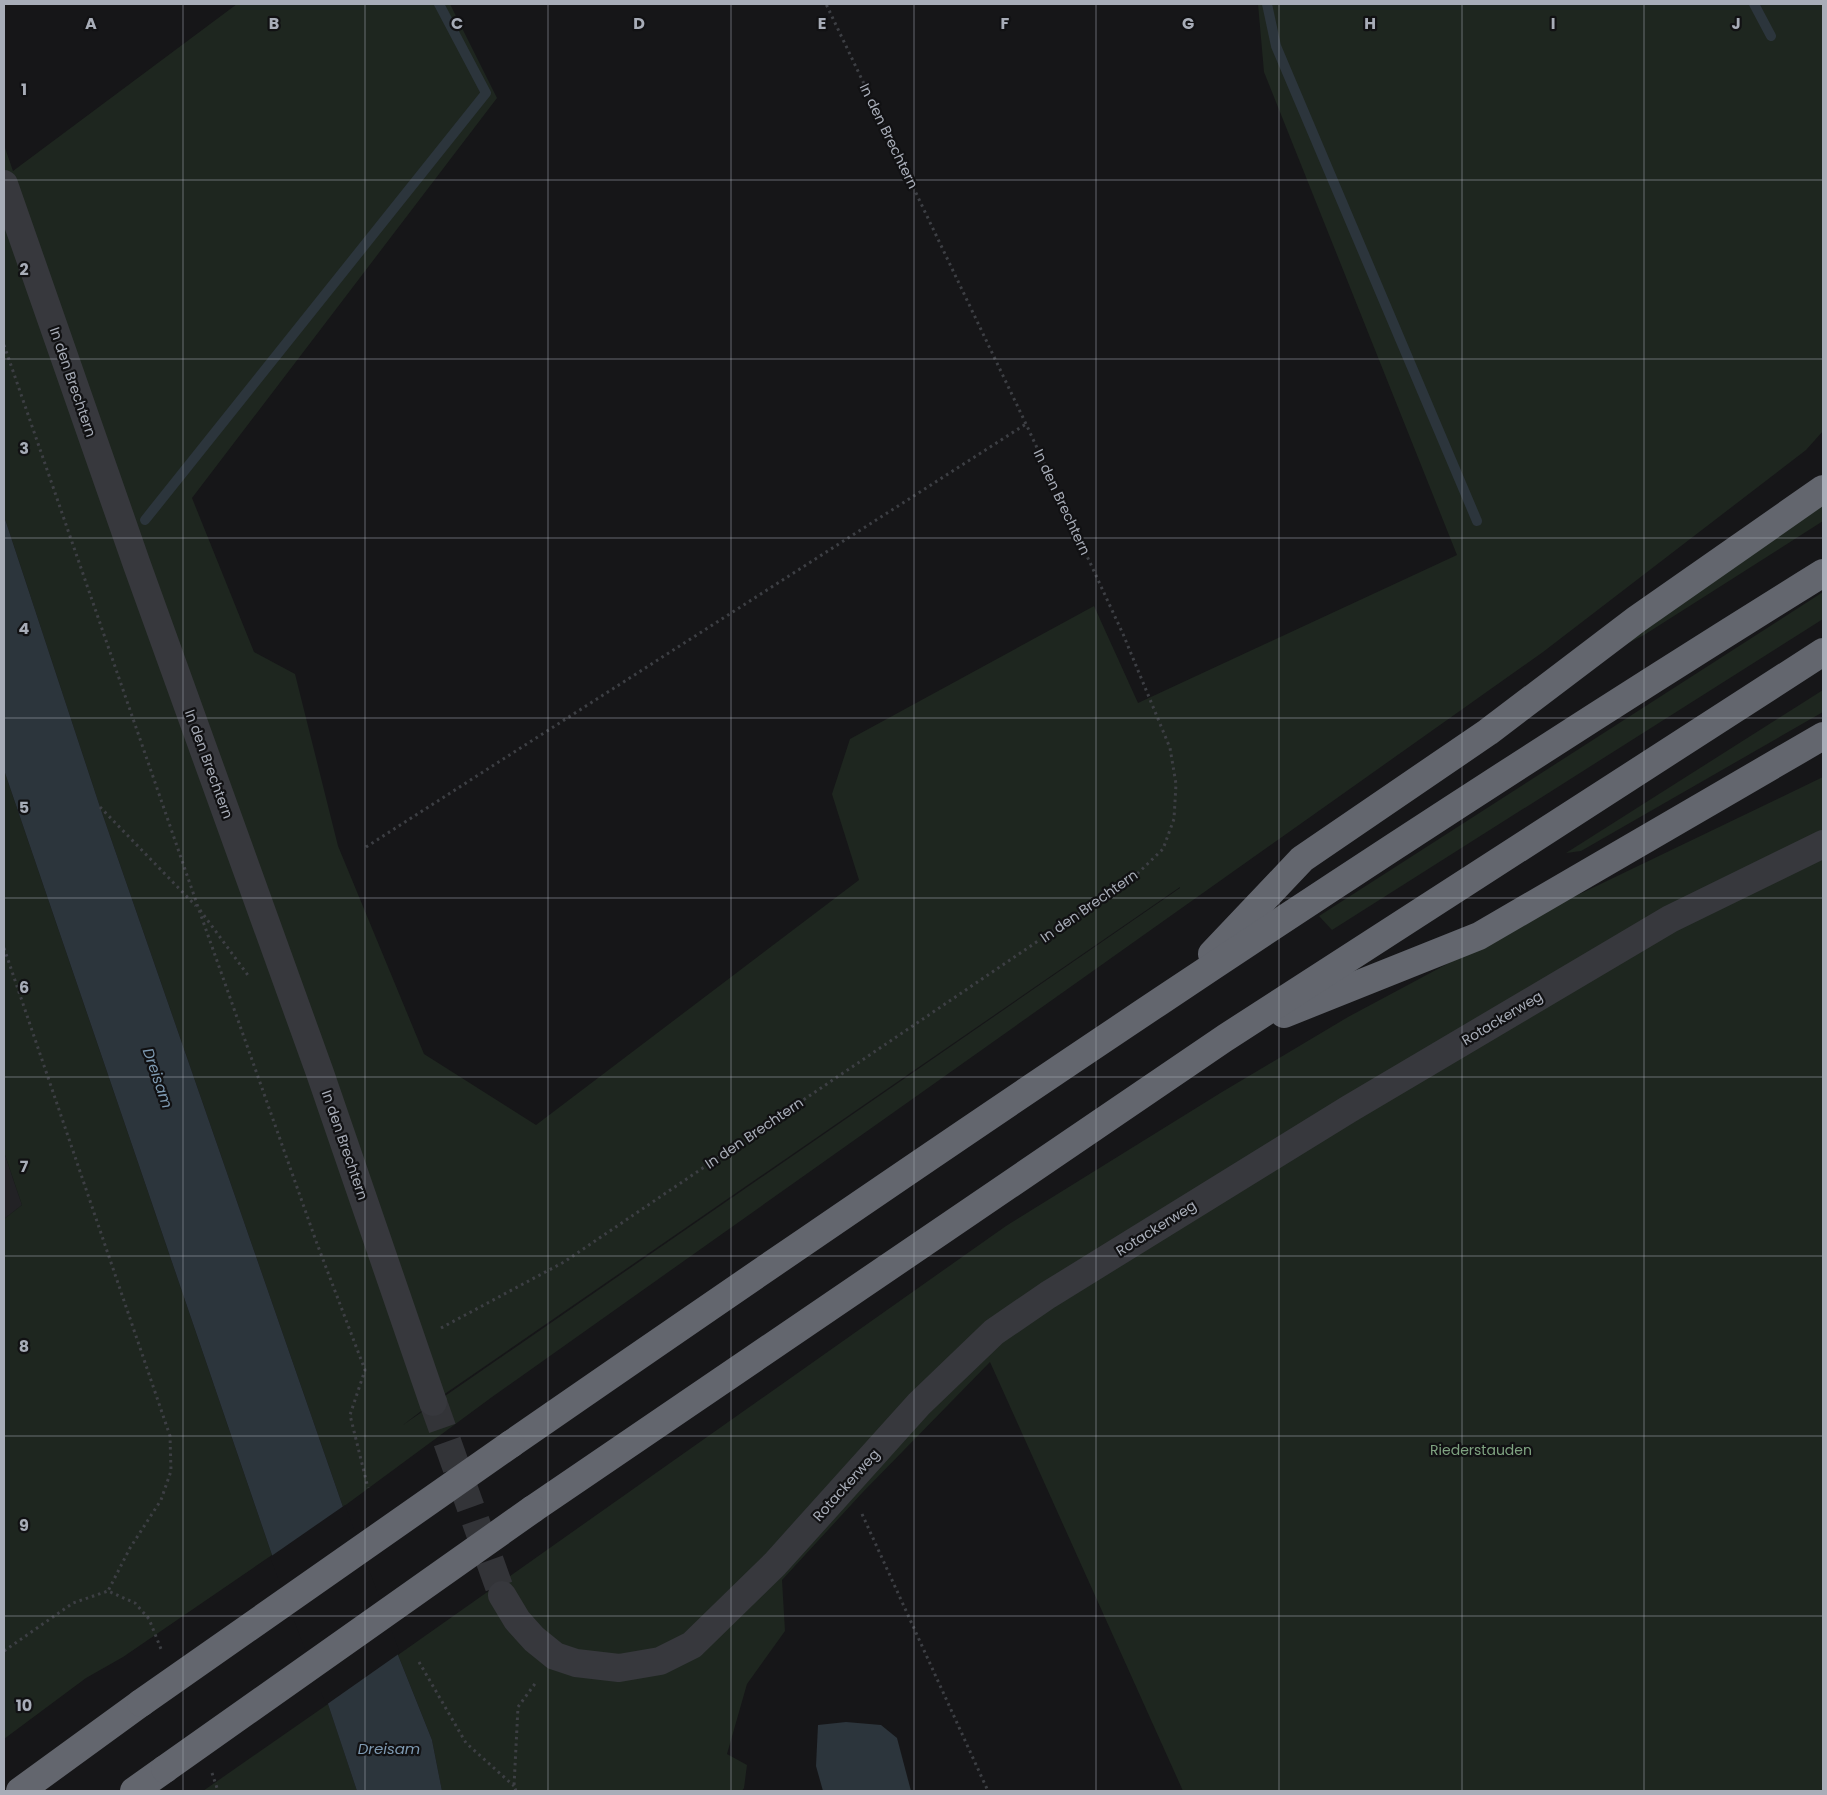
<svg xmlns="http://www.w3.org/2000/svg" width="1827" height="1795" font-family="Poppins,sans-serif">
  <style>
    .built { fill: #222225 }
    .green { fill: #1e261f; fill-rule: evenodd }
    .water { fill: #2c353c }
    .pier { fill: #161618 }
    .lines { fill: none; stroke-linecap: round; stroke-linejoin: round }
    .stream { stroke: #2c353c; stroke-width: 10 }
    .minor-tunnel { stroke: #333438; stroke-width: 28; stroke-dasharray: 28 14; stroke-linecap: butt }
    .path { stroke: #3d3f44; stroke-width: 3; stroke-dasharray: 2.5 4; stroke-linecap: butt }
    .minor { stroke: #37383d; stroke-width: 28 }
    .motorway { stroke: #63666e; stroke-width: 28 }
    .motorway-bridge { stroke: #63666e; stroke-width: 28 }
    .grid { fill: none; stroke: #a8adb8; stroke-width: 1; stroke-opacity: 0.55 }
    .labels { text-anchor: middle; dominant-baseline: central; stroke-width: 4.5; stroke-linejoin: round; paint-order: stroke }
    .street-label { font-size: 14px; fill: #a8adb8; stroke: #111113 }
    .park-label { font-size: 14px; fill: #7fa381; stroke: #111113 }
    .water-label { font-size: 15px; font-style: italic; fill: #7f9bb3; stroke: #111113 }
    .grid-label { font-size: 16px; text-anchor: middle; font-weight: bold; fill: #a8adb8; stroke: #111113; stroke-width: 4.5; stroke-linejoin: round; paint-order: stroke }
  </style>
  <rect width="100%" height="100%" fill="#161618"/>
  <!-- built -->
  <polygon class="built" points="4,1152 22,1205 4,1219"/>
  <!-- green -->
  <g class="green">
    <path d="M237,4H450L497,98L192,498L254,652L295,674L338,846L424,1054L536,1125L859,880L832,794L850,739L1094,606L1138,703L1457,555L1264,72L1258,4H1823V431L1806,450L1543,652L492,1397L343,1507L100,807L4,516V145L13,171ZM1180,887V888L403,1425L433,1402Z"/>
    <polygon points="1823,499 1823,521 1644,635 1621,647"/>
    <polygon points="1823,592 1823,619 1332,930 1319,916"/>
    <polygon points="1823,690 1823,712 1581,851 1566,853"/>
    <polygon points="4,770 272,1555 123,1657 86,1678 4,1739 4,1219 22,1205 4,1152"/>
    <polygon points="1823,777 1823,1791 1183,1791 990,1362 862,1493 782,1580 785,1631 747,1684 727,1754 747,1765 744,1788 742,1791 442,1791 432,1740 398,1655 1006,1226 1222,1092 1348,1017 1559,904"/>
    <polygon points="328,1704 357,1791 203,1791"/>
  </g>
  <!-- water -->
  <g class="water">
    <polygon points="4,516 100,807 343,1507 398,1655 432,1740 442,1791 357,1791 328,1704 272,1555 4,770"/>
    <polygon points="846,1722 881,1725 897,1738 911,1791 823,1791 816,1766 818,1725"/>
  </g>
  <!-- pier -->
  <polygon class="pier" points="345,1505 400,1653 326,1705 270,1557"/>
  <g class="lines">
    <!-- stream -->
    <g class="stream">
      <polyline points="1267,4 1276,46 1477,521"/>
      <polyline points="1754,4 1771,36"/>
      <polyline points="145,520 486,93 439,4"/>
    </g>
    <!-- minor-tunnel -->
    <polyline class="minor-tunnel" points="433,1402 502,1595"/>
    <!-- path -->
    <g class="path">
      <polyline points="4,345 198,907 316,1241 365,1370 350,1415 368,1488"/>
      <polyline points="100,807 196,906"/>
      <polyline points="366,847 1026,424"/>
      <polyline points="200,910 250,978"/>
      <polyline points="4,948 170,1436 171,1471 161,1500 130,1548 108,1591"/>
      <polyline points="441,1328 564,1262 1137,874 1163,849 1174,819 1176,784 1170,748 1123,634 1026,424 826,4"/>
      <polyline points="862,1514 988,1791"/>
      <polyline points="4,1651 73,1603 108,1591 135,1603 149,1619 161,1649"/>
      <polyline points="419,1662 466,1743 514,1786"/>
      <polyline points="212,1773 218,1791"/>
      <polyline points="516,1791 514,1786 518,1707 537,1681"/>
    </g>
    <!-- minor -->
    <g class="minor">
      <polyline points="4,184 137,565 320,1073 433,1402"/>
      <polyline points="502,1595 517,1620 534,1639 555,1656 576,1663 619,1668 660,1661 692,1645 775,1564 919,1404 994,1332 1048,1295 1349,1109 1670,919 1823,844"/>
    </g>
    <!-- motorway -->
    <g class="motorway">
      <polyline points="1212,954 1302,859 1488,732 1637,619 1823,489"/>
      <polyline points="1284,1014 1479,936 1823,736"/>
      <path d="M511,1444C943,1145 1377,850 1823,573"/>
      <polyline points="533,1509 1225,1038 1823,652"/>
      <polyline points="20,1791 141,1703"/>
      <polyline points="134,1791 165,1769"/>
    </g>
    <!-- motorway-bridge -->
    <g class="motorway-bridge">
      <polyline points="141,1703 511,1444"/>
      <polyline points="165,1769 533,1509"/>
    </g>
  </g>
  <!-- grid -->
  <path class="grid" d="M183,4V1791M365,4V1791M548,4V1791M731,4V1791M914,4V1791M1096,4V1791M1279,4V1791M1462,4V1791M1644,4V1791M4,180H1823M4,359H1823M4,538H1823M4,718H1823M4,898H1823M4,1077H1823M4,1256H1823M4,1436H1823M4,1616H1823"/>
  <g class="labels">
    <!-- street labels -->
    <g class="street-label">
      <text transform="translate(889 136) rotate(64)">In den Brechtern</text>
      <text transform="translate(73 382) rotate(71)">In den Brechtern</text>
      <text transform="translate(1062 502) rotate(65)">In den Brechtern</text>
      <text transform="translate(209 764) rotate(70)">In den Brechtern</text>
      <text transform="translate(1089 906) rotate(-35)">In den Brechtern</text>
      <text transform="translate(1502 1018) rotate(-31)">Rotackerweg</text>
      <text transform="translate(754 1133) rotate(-34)">In den Brechtern</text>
      <text transform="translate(345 1145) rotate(71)">In den Brechtern</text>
      <text transform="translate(1156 1228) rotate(-32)">Rotackerweg</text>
      <text transform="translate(846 1485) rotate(-48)">Rotackerweg</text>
    </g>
    <!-- park labels -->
    <g class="park-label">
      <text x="1481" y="1450">Riederstauden</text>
    </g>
    <!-- water labels -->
    <g class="water-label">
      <text transform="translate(158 1078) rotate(71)">Dreisam</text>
      <text x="389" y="1748">Dreisam</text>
    </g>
  </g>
  <g class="grid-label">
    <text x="91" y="29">A</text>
    <text x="274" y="29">B</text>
    <text x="457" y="29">C</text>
    <text x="639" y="29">D</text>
    <text x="822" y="29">E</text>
    <text x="1005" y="29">F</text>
    <text x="1188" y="29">G</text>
    <text x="1370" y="29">H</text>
    <text x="1553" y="29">I</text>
    <text x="1736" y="29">J</text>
    <text x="24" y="95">1</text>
    <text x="24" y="275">2</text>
    <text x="24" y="454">3</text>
    <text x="24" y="634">4</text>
    <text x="24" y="813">5</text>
    <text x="24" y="993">6</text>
    <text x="24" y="1172">7</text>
    <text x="24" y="1352">8</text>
    <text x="24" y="1531">9</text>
    <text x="24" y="1711">10</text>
  </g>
  <!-- border -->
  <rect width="1827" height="1795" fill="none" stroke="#a8adb8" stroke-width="10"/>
</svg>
